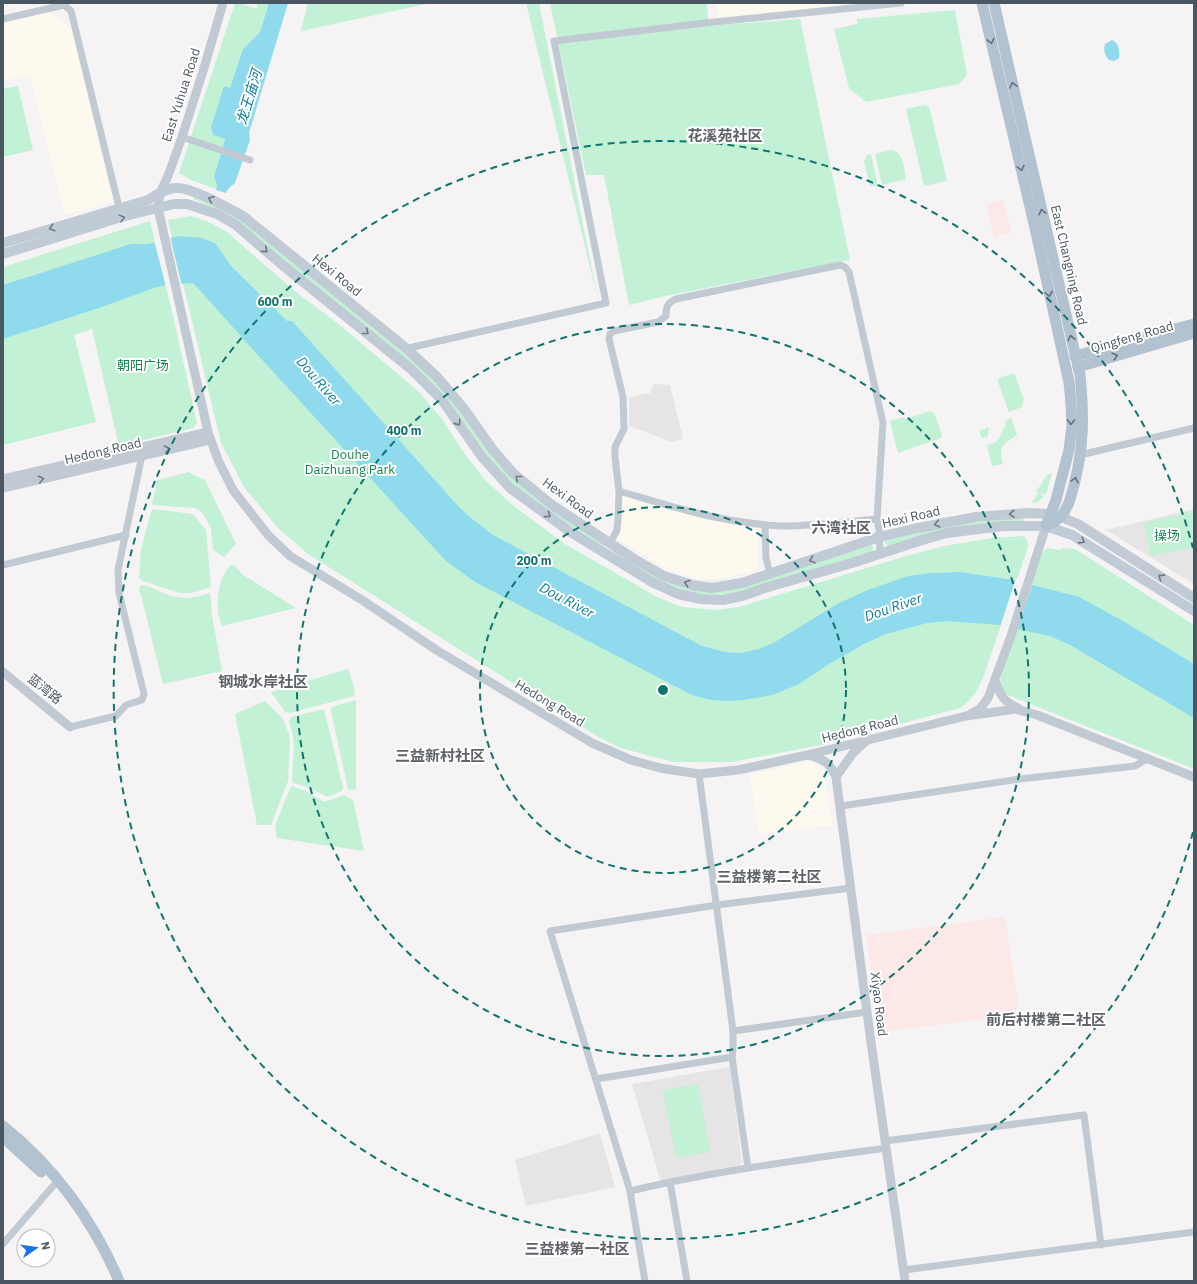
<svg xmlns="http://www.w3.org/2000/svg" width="1197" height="1284" font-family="'IBM Plex Sans','Noto Sans SC',sans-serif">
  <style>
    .commercial { fill: #fdf9ef }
    .education { fill: #e6e4e5 }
    .medical { fill: #fce8e6 }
    .green { fill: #c3f1d5 }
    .water { fill: #90daee }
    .pier { fill: #f5f3f3 }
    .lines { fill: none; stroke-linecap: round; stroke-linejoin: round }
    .minor { stroke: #c1cad2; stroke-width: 7 }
    .tertiary { stroke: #c1cad2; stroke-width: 9 }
    .secondary { stroke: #c1cbd6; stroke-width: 10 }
    .primary { stroke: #b3c2d1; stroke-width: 11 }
    .oneway { stroke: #64717d }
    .oneway2 { stroke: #6e7984 }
    .oneway3 { stroke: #6e7983 }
    .ring { fill: none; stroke: #0f766e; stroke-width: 2; stroke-dasharray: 7 5 }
    .labels { text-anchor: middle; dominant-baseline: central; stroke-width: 4; stroke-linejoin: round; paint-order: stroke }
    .street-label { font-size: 13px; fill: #4a5661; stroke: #fff }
    .park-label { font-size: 13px; fill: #17864f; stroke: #fff }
    .water-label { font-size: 14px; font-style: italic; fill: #0c7c9b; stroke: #fff }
    .quarter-label { font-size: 15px; font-weight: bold; fill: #5f6368; stroke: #fff }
    .centre { fill: #0f766e; stroke: #fff; stroke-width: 2 }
    .ring-label { font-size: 12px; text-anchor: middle; font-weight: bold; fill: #0f766e; stroke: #fff; stroke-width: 4; stroke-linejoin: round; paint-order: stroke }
  </style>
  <rect width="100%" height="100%" fill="#f5f3f3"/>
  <!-- commercial -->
  <g class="commercial">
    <polygon points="717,3 864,3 718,19"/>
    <polygon points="49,10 72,30 113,202 64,215 30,75 3,81 3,22"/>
    <polygon points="614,492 704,518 759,527 757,570 726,578 701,580 681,574 659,564 616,538"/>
    <polygon points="812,761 824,770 832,825 758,834 750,774"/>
  </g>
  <!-- education -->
  <g class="education">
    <polygon points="654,384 670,385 683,439 672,442 629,426 629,400 630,397 650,393"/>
    <polygon points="1194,509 1194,584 1106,530"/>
    <polygon points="730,1067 742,1163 738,1168 661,1182 632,1084"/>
    <polygon points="600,1133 615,1187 526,1206 515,1160"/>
  </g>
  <!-- medical -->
  <g class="medical">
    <polygon points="1003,200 1012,233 994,237 986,204"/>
    <polygon points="1005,917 1018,1005 1012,1015 880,1032 866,935"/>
  </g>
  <!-- green -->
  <g class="green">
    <polygon points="235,3 240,3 256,9 258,3 269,3 260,32 243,49 230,88 224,86 225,138 214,177 217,185 216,189 191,180 179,173"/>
    <polygon points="308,3 431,3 301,31"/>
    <polygon points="526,3 539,3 598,300"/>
    <polygon points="550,3 707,3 708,26 800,19 850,260 665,296 629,305 604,175 586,175"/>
    <path d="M955,10L967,75L959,84L866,102C860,96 854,94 849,88L834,29L857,24V19Z"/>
    <polygon points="18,86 33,150 3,157 3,89"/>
    <polygon points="924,105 929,107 930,110 947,181 924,186 906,109"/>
    <path d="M891,150C904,152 904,168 906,179L882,185L875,154Z"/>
    <polygon points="871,154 878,187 870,185 864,162 867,155"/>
    <polygon points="194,197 210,202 243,221 417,364 455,403 487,450 507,473 604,544 604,547 602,548 525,495 500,472 412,365 240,224 216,209 195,200 193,198"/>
    <path d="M191,216L211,223L227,232L296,292L341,326L419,392L442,419L462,450L485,480L515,507L565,544L657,597L682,607L717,610L739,607L906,556L944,546L992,538L1024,536L1027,540L1028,547L984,675C978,690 973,699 960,708L826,744L732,762H673L621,748L600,738L308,554L278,528L244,487L221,443L168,220Z"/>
    <polygon points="150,221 171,307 197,423 193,428 119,446 92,329 74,335 96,422 3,445 3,267"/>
    <polygon points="1014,373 1024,400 1022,407 1009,412 997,379"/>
    <polygon points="930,411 934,413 942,435 941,438 898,453 890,421 903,417 905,419"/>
    <path d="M1011,418L1017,435C1001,446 999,444 1003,464L992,466L987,445C1003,442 997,436 1005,427V424L1006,421Z"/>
    <polygon points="989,427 988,436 982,438 980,434 980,431"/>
    <polygon points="188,472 205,480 236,544 224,557 213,550 211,528 202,512 195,508 152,505 156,487 155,481"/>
    <polygon points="1052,473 1046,495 1039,493 1044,497 1038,502 1033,503 1032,502 1038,493 1036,492 1047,475"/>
    <polygon points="153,509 193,514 206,530 211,587 191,593 179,593 143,581 139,578 141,549 151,512"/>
    <polygon points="1194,511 1194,547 1151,556 1143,523"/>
    <path d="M1020,518L1024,519V521H1012L978,525L888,547L884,541C928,527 974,522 1020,518Z"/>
    <path d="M873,544V552L741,592C718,597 696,595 673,588C653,582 630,564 612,552L615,551L658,577L687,589L711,591Z"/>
    <path d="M1048,548L1060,550L1062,548L1075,549L1194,625V769L1008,695C1000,690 1000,686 1001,676L1041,553Z"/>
    <path d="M231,565L235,566L243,575L296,608L222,626C214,610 217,577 231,565Z"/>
    <path d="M142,585C151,586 157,591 166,594C183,600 194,598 210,593L212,615L222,671L163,684L142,599L139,591V587Z"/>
    <polygon points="348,669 355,690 354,696 290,713 285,712 271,692"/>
    <polygon points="356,700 356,789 351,790 348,789 331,711 331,708 334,706"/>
    <polygon points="265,701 283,719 289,734 290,742 288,781 271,825 257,825 235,714"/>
    <path d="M324,709L343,787L342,791L327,797L307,787L293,783L292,780C292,762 297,739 289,723L291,717Z"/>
    <polygon points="293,786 310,793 324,802 344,795 353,800 364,851 277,838 275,826 290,788"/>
    <polygon points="698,1084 710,1152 676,1158 663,1090"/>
  </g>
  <!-- water -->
  <g class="water">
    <polygon points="269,3 288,3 249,133 250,140 235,183 228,189 226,193 216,190 217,185 214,177 225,139 213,135 211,127 224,86 230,88 243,49 260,32"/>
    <path d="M1112,40C1119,43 1120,51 1119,58L1114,61L1109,60C1105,55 1103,51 1105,44Z"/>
    <polygon points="179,236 201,238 215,243 232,267 287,321 292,321 459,507 471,518 493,535 702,646 725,652 740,653 759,649 775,642 839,603 868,590 908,576 931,573 960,572 1014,580 1079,597 1123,621 1194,664 1194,718 1070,645 1050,636 999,625 947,621 927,623 886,634 864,644 829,664 799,684 772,695 744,700 729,701 711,700 692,695 475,582 446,561 256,353 196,286 193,283 165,285 154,288 99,308 3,339 3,285 131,244 148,244"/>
  </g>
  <!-- pier -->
  <g class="pier">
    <polygon points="170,236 182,286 166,287 154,240"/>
    <polygon points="1016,578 1033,583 1017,631 1000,627"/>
  </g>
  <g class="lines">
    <!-- minor -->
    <g class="minor">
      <polyline points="3,19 64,5 71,11 119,207"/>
      <polyline points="182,137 250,160"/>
      <polyline points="407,349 413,347 606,303 554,41 714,22 901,3"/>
      <polyline points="1080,455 1194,428"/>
      <path d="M619,491C660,503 700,516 743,522C756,524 769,526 782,526C814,526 845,522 877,519"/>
      <polyline points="765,525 766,558 770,574"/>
      <path d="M610,543L617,530L618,519L619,491L615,458V447L624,429L623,397L609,339L610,334L614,331L658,322L666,316C666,307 667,303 676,299L840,265L845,267L849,272L883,423L877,519L879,529L880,553"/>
      <polyline points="3,565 126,535"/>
      <polyline points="70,727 116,716 126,705 142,700 144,694 119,593 118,570 142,455"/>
      <polyline points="841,806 1020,779 1135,766 1147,759"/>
      <polyline points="733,1031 867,1012"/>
      <polyline points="732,1057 748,1168"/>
      <polyline points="596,1079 732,1057 733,1049 733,1031 699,774"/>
      <polyline points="885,1141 1084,1115 1101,1245"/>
      <polyline points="670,1182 687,1281"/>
      <path d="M630,1191C714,1171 800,1160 886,1148"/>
      <polyline points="3,1244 53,1186"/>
      <polyline points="904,1270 1194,1232"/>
      <polyline points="645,1281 630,1191 550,931 717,905 851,888"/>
    </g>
    <!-- tertiary -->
    <g class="tertiary">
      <polyline points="223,3 204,68 182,137 168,176 160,193 158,208 208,432 218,460 233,490 268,535 290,556 362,600 438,651 592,743 631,760 660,768 699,774 738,770 807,755 966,716 1016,709 1037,715 1194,777"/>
      <polyline points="3,479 208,432"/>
      <polyline points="3,488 210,440"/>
      <polyline points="3,672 70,727"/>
      <path d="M995,681C1001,696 1003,701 1018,708"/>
      <polyline points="972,713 980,709 988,698 1011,636 1046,526"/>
      <path d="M809,755C824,760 830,762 836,777L870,1035L905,1281"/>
      <polyline points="836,777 853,753 866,741"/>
    </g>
    <!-- secondary -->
    <g class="secondary">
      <path d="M3,243L148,200C156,195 166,188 177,188C194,188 228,208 243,216L407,349L438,378L464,409L493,450L513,473L552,505L634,559L664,576L692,585L712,588L742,583L879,537L913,529L976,517L1029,513L1049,514L1061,517L1078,524L1194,598"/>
      <polyline points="3,254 121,217 174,204 187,204 217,214 236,225 280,263 411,369 442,400 482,457 510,488 569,531 652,582 678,594 701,599 723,600 742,596 768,587 852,563 922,540 947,533 1003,526 1046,526 1072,535 1194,611"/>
    </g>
    <!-- primary -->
    <g class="primary">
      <polyline points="982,3 1035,228 1069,382 1071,404 1072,426 1069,450 1056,500 1046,526"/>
      <path d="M994,3L1080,375C1084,415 1084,446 1074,485C1071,496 1069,507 1061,516C1058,520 1051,523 1046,526"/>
      <polyline points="1075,356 1194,324"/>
      <polyline points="1078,367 1194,333"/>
      <path d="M3,1126C54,1166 94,1222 119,1281"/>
      <polyline points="3,1137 41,1172"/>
    </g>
  </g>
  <!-- one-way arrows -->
  <defs><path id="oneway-chevron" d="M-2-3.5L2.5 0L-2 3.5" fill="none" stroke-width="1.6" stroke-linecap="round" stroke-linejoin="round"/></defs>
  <g class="oneway">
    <use href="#oneway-chevron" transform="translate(991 41) rotate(77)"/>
    <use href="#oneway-chevron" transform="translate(1013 85) rotate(-103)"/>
    <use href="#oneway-chevron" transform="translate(1021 168) rotate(77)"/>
    <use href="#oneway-chevron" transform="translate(1042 212) rotate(-103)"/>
    <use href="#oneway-chevron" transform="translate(1049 294) rotate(78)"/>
    <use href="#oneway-chevron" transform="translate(1071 338) rotate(-103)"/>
    <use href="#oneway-chevron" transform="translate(1115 356) rotate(-16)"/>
    <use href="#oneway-chevron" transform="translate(1071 422) rotate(91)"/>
    <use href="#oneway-chevron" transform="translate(1075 480) rotate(-76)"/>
  </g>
  <g class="oneway2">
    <use href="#oneway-chevron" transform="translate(211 199) rotate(-157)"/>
    <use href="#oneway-chevron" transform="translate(122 218) rotate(-15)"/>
    <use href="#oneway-chevron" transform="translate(52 228) rotate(163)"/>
    <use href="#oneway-chevron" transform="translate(265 250) rotate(41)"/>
    <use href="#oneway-chevron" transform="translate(366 332) rotate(39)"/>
    <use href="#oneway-chevron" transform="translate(458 423) rotate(55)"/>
    <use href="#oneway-chevron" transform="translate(518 478) rotate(-141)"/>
    <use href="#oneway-chevron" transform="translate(1012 514) rotate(176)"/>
    <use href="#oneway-chevron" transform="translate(548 515) rotate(36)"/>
    <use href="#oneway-chevron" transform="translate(937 524) rotate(168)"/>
    <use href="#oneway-chevron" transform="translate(1082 541) rotate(32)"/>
    <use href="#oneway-chevron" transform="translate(812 560) rotate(161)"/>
    <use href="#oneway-chevron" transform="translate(1161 577) rotate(-147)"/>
    <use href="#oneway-chevron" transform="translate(687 583) rotate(-162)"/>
  </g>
  <g class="oneway3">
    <use href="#oneway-chevron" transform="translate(167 449) rotate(-13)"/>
    <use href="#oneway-chevron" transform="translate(41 479) rotate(-13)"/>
  </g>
  <!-- distance rings -->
  <g class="ring">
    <circle cx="663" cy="690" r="183"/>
    <circle cx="663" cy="690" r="366"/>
    <path d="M1193 832A549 549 0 1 1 1193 548"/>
  </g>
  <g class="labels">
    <!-- street labels -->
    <g class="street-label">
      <text transform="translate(181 95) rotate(-72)">East Yuhua Road</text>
      <text transform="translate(1069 265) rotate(77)">East Changning Road</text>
      <text transform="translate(337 275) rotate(39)">Hexi Road</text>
      <text transform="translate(1132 337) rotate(-16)">Qingfeng Road</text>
      <text transform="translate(103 451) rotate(-13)">Hedong Road</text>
      <text transform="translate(568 498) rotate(36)">Hexi Road</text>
      <text transform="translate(911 517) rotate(-13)">Hexi Road</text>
      <text transform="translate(45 689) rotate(39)">蓝湾路</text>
      <text transform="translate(550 703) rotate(31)">Hedong Road</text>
      <text transform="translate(860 729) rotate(-14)">Hedong Road</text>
      <text transform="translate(879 1004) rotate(83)">Xiyao Road</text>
    </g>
    <!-- park labels -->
    <g class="park-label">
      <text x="143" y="365">朝阳广场</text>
      <text x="350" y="454">Douhe<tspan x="350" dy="15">Daizhuang Park</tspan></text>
      <text x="1167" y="535">操场</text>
    </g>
    <!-- water labels -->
    <g class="water-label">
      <text transform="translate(249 97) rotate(-73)">龙王庙河</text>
      <text transform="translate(319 381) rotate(49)">Dou River</text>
      <text transform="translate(567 600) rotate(28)">Dou River</text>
      <text transform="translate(893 607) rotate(-19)">Dou River</text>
    </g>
    <!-- quarter labels -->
    <g class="quarter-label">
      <text x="725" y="135">花溪苑社区</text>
      <text x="841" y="527">六湾社区</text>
      <text x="263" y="681">钢城水岸社区</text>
      <text x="440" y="755">三益新村社区</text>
      <text x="769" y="876">三益楼第二社区</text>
      <text x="1046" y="1019">前后村楼第二社区</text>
      <text x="577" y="1248">三益楼第一社区</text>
    </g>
  </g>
  <circle cx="663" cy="690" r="6" class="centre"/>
  <g class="ring-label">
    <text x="275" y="306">600 m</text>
    <text x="404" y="435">400 m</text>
    <text x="534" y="565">200 m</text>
  </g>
  <!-- border -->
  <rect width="1197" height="1284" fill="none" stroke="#4a5661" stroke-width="8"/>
  <!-- north arrow -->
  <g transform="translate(36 1248) rotate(77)"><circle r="19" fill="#ffffff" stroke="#b7bbc0"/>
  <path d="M0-3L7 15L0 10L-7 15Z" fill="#1a73e8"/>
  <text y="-6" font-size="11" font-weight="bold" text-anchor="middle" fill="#4a5661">N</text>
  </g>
</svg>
